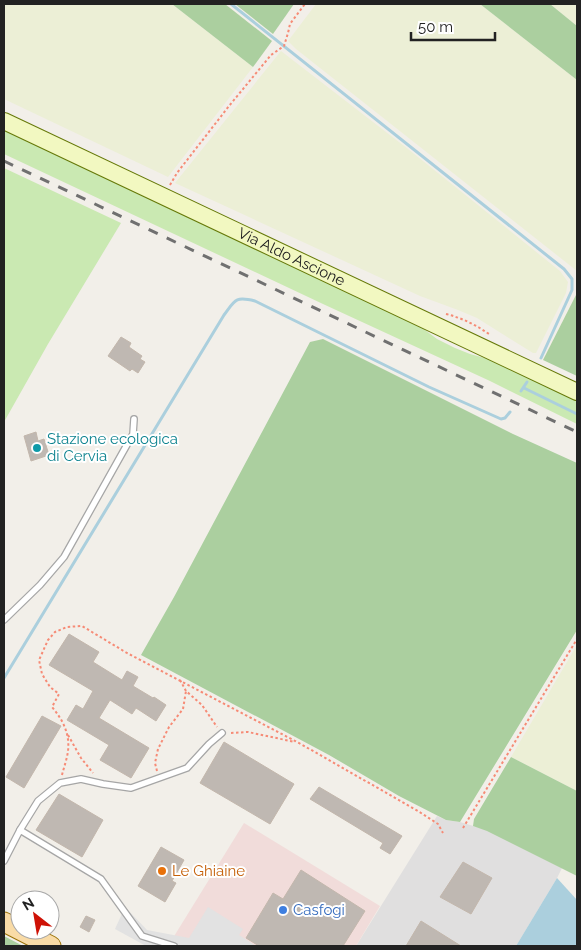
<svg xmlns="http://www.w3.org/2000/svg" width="581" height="950" font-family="Raleway,sans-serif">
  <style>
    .residential { fill: #e0dfdf }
    .commercial { fill: #f1dcda }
    .farmland { fill: #ecefd6 }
    .grass { fill: #cae9b2 }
    .forest { fill: #abcf9f }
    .parking { fill: #e2e2e2 }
    .water { fill: #abcfdd }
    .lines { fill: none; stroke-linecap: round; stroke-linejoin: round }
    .stream { stroke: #abcfdd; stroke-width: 3 }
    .building { fill: #bfb8b2; stroke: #c3b7ac }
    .lane-casing { stroke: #a6a6a6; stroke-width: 8 }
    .secondary-casing { stroke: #667908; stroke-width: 18 }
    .primary-casing { stroke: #9b7205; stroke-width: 21 }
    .path { stroke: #f68b76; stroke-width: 2; stroke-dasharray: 2.5 2.5; stroke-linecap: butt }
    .lane { stroke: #fff; stroke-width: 5.5 }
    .secondary { stroke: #f2f8c1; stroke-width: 16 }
    .primary { stroke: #f9dba6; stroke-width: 19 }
    .rail { stroke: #707070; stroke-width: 3; stroke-dasharray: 10 10; stroke-linecap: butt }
    .culture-dot { fill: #0f9aa8; stroke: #fff; stroke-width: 2 }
    .food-dot { fill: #e8710a; stroke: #fff; stroke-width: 2 }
    .shop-dot { fill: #3f7fe0; stroke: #fff; stroke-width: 2 }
    .labels { text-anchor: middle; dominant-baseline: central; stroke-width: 4; stroke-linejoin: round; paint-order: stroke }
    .street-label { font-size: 15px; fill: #222; stroke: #fff }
    .culture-label { font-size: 15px; fill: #0d838f; stroke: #fff; text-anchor: start }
    .food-label { font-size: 15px; fill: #c56008; stroke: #fff; text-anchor: start }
    .shop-label { font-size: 15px; fill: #366cbe; stroke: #fff; text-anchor: start }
  </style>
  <rect width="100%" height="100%" fill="#f2efe9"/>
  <!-- residential -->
  <polygon class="residential" points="437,816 446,820 460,822 487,830 562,868 557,878 516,946 356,946"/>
  <!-- commercial -->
  <polygon class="commercial" points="244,823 380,906 356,946 168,946"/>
  <!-- farmland -->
  <g class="farmland">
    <polygon points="4,4 172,4 253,67 168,177 4,99"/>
    <polygon points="316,4 480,4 577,80 577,271 296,49 288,41"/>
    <polygon points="550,4 577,4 577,26"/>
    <polygon points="281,51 408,149 560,271 568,282 566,293 536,353 533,353 477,318 458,310 420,296 175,183"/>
    <polygon points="577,645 577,791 511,757"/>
  </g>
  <!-- grass -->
  <g class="grass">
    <polygon points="4,129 417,324 437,339 455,348 470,354 496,361 577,399 577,424 490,381 323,304 4,154"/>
    <polygon points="4,168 121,223 48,344 4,422"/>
  </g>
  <!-- forest -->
  <g class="forest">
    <polygon points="172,4 225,4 272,41 253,67"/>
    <polygon points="235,4 294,4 273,34"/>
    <polygon points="480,4 550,4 577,26 577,80"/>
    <polygon points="577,293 577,376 543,360"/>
    <polygon points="323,339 513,434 577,463 577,630 460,822 446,820 399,796 329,755 141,655 174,597 310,342"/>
    <polygon points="511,757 577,791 577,876 487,831 473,826 474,819"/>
    <polygon points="4,936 23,946 4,946"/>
  </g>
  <!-- parking -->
  <polygon class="parking" points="125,907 147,930 189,938 208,907 243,929 239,935 256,946 146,946 115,929"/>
  <!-- water -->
  <polygon class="water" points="557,878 577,900 577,946 516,946"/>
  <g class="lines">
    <!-- stream -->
    <g class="stream">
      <polyline points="231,4 564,269 572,279 572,290 541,358"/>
      <polyline points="524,388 577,414"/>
      <polyline points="521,391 527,382"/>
      <path d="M4,678L224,315C235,300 235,296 255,301L429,387L501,419L505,418L510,412"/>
    </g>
  </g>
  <!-- building -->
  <g class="building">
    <polygon points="121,337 131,343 129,347 142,356 140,359 145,362 138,373 132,369 130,371 108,356"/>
    <polygon points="36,432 38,441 44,439 49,455 31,461 24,436"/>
    <polygon points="69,634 99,652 93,662 122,680 127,671 138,677 133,686 153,698 154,697 166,705 156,721 136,708 132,714 110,700 99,718 149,748 131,778 100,760 109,745 67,720 76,705 83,709 93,691 49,665"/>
    <polygon points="42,716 61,726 24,788 6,777"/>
    <polygon points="224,742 294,784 270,824 200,783"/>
    <polygon points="319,787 402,836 390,854 380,848 383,843 310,799"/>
    <polygon points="59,794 103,820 82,857 36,830"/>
    <polygon points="161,847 184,860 172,881 176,883 165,902 138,886"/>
    <polygon points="463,862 492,878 471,914 440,897"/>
    <polygon points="301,870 365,911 343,946 259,946 246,938 273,893 283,899"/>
    <polygon points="86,916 95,920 89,932 80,927"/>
    <polygon points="421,921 461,946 406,946"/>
  </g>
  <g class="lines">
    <defs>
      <g id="lane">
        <polyline points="4,620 40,585 64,557 133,434 134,419"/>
        <polyline points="20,830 38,801 60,783 81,779 103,784 131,788 187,768 209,744 222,733"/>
        <polyline points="4,861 20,830 101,879 142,936 174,946"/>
      </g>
      <g id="secondary">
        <path id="s1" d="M4,121L577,392"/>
      </g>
      <polyline id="primary" points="4,922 51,946"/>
    </defs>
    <!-- lane casing -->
    <use href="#lane" class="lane-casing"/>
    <!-- secondary casing -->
    <use href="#secondary" class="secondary-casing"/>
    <!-- primary casing -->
    <use href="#primary" class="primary-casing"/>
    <!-- path -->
    <g class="path">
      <polyline points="170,185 177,173 229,106 271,55 284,46 288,33 290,24 305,4"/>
      <path d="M446,314C462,318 476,325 489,334"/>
      <polyline points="180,680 186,691 202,705 217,727"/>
      <polyline points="231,733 248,732 295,742"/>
      <polyline points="68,735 81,758 93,773"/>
      <polyline points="157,771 155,763 158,749 169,727 183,709 186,691"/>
      <path d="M62,775C64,767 67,759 68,751C70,734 63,720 52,707L59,694L50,687L42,674L39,660L48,640L55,632L67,627L82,626L127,653L299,743L418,811L438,824L443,833"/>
      <polyline points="463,828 577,639"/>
    </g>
    <!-- lane -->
    <use href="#lane" class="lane"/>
    <!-- secondary -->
    <use href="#secondary" class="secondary"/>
    <!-- primary -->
    <use href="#primary" class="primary"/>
    <!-- rail -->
    <polyline class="rail" points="4,161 577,432"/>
  </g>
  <!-- markers -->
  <circle class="culture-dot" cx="37" cy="448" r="5"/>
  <circle class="food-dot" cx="162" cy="871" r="5"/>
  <circle class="shop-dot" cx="283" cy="910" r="5"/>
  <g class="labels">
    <!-- street labels -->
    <g class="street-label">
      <text stroke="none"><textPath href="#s1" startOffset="318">Via Aldo Ascione</textPath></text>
    </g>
    <!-- culture labels -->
    <g class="culture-label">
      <text x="47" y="439">Stazione ecologica<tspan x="47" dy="17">di Cervia</tspan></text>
    </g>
    <!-- food labels -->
    <g class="food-label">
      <text x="172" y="871">Le Ghiaine</text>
    </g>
    <!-- shop labels -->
    <g class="shop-label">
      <text x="293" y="910">Casfogi</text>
    </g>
  </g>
  <!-- border -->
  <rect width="581" height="950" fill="none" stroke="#222222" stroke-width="10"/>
  <!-- north arrow -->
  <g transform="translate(35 915) rotate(329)"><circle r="24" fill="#ffffff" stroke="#a7a7a7"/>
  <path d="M0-4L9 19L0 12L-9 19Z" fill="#ce1206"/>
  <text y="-8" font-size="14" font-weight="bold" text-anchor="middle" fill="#222222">N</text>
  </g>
  <!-- scale -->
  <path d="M411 32v8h84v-8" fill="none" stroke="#222222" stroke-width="2.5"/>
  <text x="418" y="32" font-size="15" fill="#222222" stroke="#ffffff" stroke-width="4" paint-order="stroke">50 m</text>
</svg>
